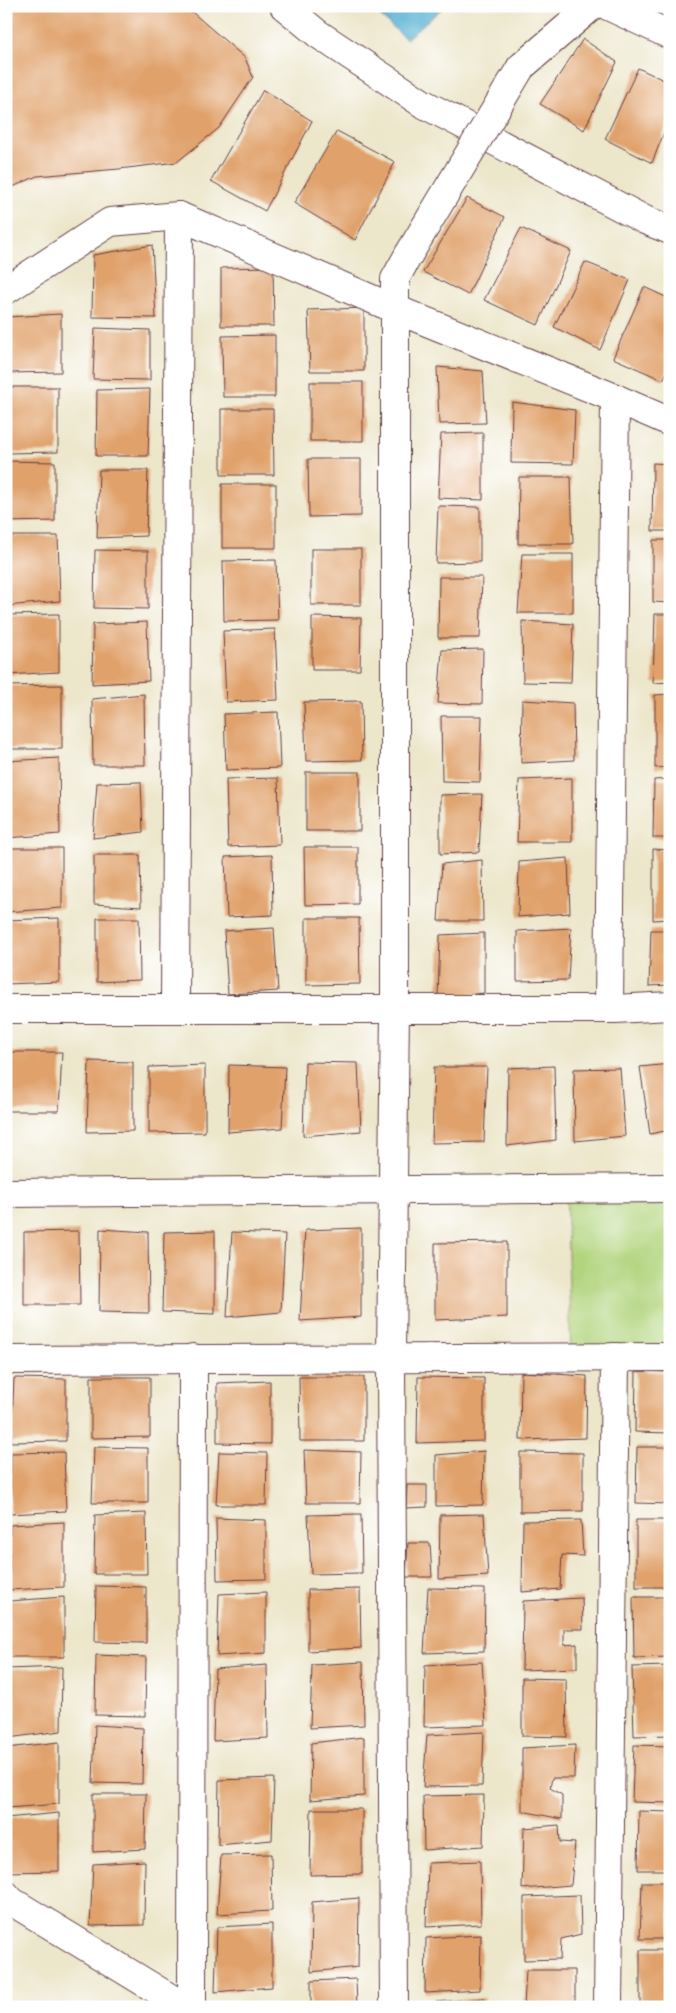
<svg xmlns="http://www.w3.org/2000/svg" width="676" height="2013" font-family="'Playpen Sans',sans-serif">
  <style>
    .green { fill: #b1d47d; stroke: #7e7a54 }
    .water { fill: #55b0d3; stroke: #50687f }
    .building { fill: #e0a16a }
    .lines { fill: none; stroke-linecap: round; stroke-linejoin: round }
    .minor-casing { stroke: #623d43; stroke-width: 30 }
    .tertiary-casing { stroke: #623d43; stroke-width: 30 }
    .minor { stroke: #fff; stroke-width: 28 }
    .tertiary { stroke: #fff; stroke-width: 28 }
    .minor-bridge-casing { stroke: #623d43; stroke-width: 30; stroke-linecap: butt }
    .minor-bridge { stroke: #fff; stroke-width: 28 }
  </style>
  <rect width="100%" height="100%" fill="#fff"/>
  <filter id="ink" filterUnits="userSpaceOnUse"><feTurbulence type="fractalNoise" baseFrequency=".02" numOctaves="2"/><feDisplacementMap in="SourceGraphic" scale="10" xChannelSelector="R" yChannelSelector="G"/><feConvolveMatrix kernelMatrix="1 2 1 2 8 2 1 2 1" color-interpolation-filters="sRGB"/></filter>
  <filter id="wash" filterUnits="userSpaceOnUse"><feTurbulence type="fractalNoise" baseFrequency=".0096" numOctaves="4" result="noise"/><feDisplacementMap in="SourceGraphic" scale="20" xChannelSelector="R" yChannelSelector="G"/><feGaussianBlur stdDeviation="1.12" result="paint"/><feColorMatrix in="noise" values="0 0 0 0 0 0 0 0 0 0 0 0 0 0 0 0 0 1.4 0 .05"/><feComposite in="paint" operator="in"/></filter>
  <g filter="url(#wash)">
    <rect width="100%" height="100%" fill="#ece6ca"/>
    <!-- green -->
    <polygon class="green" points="670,1188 670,1357 571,1357 566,1189"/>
    <!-- water -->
    <polygon class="water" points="369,6 445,6 406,39"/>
    <g id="blocks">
      <!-- building -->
      <g class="building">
        <polygon points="6,6 185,6 245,58 253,77 219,128 177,162 119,169 37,176 6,190"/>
        <polygon points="583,39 617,62 584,130 540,104"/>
        <polygon points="638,68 670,83 670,117 652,163 605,139"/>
        <polygon points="263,90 312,121 265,211 211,181"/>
        <polygon points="337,131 395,162 355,240 294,203"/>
        <polygon points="467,198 505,217 468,295 423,272"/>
        <polygon points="521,228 571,251 538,325 484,300"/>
        <polygon points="152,245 156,318 92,317 93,255"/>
        <polygon points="585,262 630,280 600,350 554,327"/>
        <polygon points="273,267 274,326 221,326 221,268"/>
        <polygon points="644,287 670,299 670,365 663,380 613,358"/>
        <polygon points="364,308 364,371 310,371 308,310"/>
        <polygon points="61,314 61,372 6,373 6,317"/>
        <polygon points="95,328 150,330 150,380 93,379"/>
        <polygon points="275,335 275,397 223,397 222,336"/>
        <polygon points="437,367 483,371 486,423 439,424"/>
        <rect x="310" y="382" width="53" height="59"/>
        <polygon points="7,387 58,387 58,452 6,453"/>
        <polygon points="150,389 148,456 96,456 97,390"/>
        <polygon points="512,402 575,410 573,464 511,463"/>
        <polygon points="221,409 273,409 274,475 221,475"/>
        <polygon points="483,433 483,500 438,498 441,434"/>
        <polygon points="308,459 361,459 361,516 309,517"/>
        <polygon points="6,461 55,462 55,521 6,522"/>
        <polygon points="653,463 670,464 670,531 652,531"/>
        <polygon points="99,470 148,470 146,536 97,538"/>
        <polygon points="519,477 571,477 573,544 518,544"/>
        <rect x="222" y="484" width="54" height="64"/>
        <polygon points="438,506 480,507 480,562 436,563"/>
        <polygon points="6,536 58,536 60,601 6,606"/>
        <polygon points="653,540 670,540 670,603 653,602"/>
        <rect x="311" y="549" width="50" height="56"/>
        <polygon points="95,550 148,551 148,609 94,608"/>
        <polygon points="522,554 573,554 573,613 518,613"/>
        <polygon points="276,560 278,620 224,621 223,561"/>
        <polygon points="439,577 482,577 480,638 438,638"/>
        <polygon points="59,614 59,672 6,675 6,615"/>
        <polygon points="655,614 670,614 670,682 653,683"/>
        <polygon points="312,617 361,618 360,670 312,670"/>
        <polygon points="522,621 573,624 571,683 523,682"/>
        <polygon points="147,622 149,681 92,684 93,624"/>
        <polygon points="275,629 278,700 226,702 223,631"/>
        <polygon points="483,649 482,704 438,703 442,650"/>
        <polygon points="62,685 62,749 6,749 6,686"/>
        <polygon points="144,694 145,765 93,765 92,699"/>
        <polygon points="670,694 670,767 655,768 655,695"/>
        <polygon points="522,700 573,703 574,760 521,763"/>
        <polygon points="361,701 362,760 306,761 304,702"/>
        <polygon points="278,712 280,768 226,770 224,714"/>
        <polygon points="441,716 482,716 480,782 442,781"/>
        <polygon points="59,758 60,834 6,838 6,761"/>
        <rect x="306" y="772" width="54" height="59"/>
        <polygon points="278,778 280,845 228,847 226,779"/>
        <polygon points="572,778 572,842 517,842 519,780"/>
        <polygon points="670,779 670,838 653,838 654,780"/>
        <polygon points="141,782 143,832 93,838 97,783"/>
        <polygon points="482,794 479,852 440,854 440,795"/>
        <polygon points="304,847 358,847 358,904 305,905"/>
        <polygon points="9,848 62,848 62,908 6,912"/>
        <polygon points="653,849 670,850 670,919 653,920"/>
        <polygon points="94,855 140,855 141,907 94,904"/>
        <polygon points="272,855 273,915 227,917 225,857"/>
        <polygon points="568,858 570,913 518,917 519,862"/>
        <polygon points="482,860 483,921 438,921 442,864"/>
        <polygon points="59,918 59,982 6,984 6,920"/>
        <polygon points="97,918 139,918 140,980 97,982"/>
        <polygon points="306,918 359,918 360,984 306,985"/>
        <polygon points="274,928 278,991 228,994 224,931"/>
        <polygon points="571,928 568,980 517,981 517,931"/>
        <polygon points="651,930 670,930 670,985 649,986"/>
        <polygon points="484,933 484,993 438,998 440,935"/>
        <polygon points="7,1052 62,1052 59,1111 7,1111"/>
        <polygon points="89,1061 133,1062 133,1131 87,1132"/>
        <polygon points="305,1062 358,1063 361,1131 303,1136"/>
        <polygon points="670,1064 670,1130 650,1134 640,1067"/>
        <polygon points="205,1065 205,1132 149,1133 149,1067"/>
        <polygon points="229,1065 285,1067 282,1128 228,1132"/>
        <polygon points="554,1066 556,1140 507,1146 508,1068"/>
        <polygon points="434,1067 487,1067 484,1142 432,1143"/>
        <polygon points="620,1068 625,1136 575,1141 574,1069"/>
        <polygon points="361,1228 361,1317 300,1321 305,1230"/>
        <polygon points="100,1229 148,1232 149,1313 99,1312"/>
        <polygon points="79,1231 80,1305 24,1305 24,1232"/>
        <polygon points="215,1231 215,1314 162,1312 164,1232"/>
        <polygon points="232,1232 285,1234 281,1312 227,1317"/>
        <polygon points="507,1242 507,1317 435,1320 435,1243"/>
        <polygon points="636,1371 670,1372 670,1433 635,1432"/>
        <polygon points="521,1372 587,1376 586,1438 520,1440"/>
        <polygon points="91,1377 150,1377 150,1437 91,1438"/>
        <polygon points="299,1377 364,1377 364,1441 300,1441"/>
        <polygon points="418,1377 484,1378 484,1441 417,1443"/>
        <polygon points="14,1378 66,1379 66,1441 11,1442"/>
        <polygon points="270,1381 270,1444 217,1443 217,1383"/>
        <polygon points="94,1447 148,1448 148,1503 92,1503"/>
        <polygon points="637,1447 670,1447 670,1504 636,1503"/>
        <polygon points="304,1450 361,1452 360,1503 306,1503"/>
        <polygon points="484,1451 483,1505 436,1506 436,1455"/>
        <polygon points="64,1452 66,1511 10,1514 11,1453"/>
        <polygon points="219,1452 267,1453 266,1505 216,1505"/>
        <polygon points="520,1452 583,1453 583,1511 520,1512"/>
        <polygon points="407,1485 427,1485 427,1507 406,1508"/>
        <polygon points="146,1513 147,1574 94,1574 95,1515"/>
        <polygon points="361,1514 362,1573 311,1574 308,1515"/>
        <polygon points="484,1514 488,1576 439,1579 440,1515"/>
        <polygon points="216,1518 266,1520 266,1579 217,1580"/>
        <polygon points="581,1520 583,1556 562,1555 560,1589 522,1592 523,1521"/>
        <rect x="636" y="1520" width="34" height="67"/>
        <polygon points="64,1522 64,1587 9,1590 10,1525"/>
        <polygon points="408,1543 430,1543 432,1577 406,1577"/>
        <polygon points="96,1586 146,1587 146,1643 95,1642"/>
        <polygon points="428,1588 485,1589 484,1651 424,1653"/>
        <polygon points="360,1589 361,1648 308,1651 308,1590"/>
        <polygon points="266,1592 266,1653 217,1656 219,1594"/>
        <polygon points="64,1597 64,1657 9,1657 9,1601"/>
        <polygon points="633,1597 670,1597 670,1657 634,1658"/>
        <polygon points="582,1598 583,1629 564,1629 564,1645 577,1644 577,1668 522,1670 523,1601"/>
        <polygon points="96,1655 146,1657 145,1716 95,1715"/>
        <polygon points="363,1662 364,1725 310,1728 312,1665"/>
        <polygon points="482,1662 486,1725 424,1727 425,1665"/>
        <polygon points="267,1665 268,1738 213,1741 215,1669"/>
        <polygon points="670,1666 670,1735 634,1736 632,1667"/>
        <polygon points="62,1667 61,1731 8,1738 7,1669"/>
        <polygon points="522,1678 566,1679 567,1737 522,1736"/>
        <polygon points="95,1725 143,1728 142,1784 93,1783"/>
        <polygon points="484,1732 482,1786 423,1787 427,1735"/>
        <polygon points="364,1737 364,1796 310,1800 311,1743"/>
        <polygon points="59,1742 59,1804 7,1808 7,1748"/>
        <polygon points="575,1745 574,1778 552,1778 550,1788 562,1795 562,1819 522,1811 522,1748"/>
        <polygon points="634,1745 670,1746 670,1803 632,1802"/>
        <polygon points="274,1778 272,1840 218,1845 219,1780"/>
        <polygon points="93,1794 146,1794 145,1849 93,1852"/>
        <polygon points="484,1795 483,1846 424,1850 423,1796"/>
        <polygon points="311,1809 362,1809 362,1874 310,1875"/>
        <polygon points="639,1811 670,1812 670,1870 638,1870"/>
        <polygon points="59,1813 59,1871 7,1872 6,1818"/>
        <polygon points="559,1825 560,1842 575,1843 571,1885 522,1889 524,1828"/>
        <polygon points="271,1854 272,1911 217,1914 221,1855"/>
        <polygon points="145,1861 144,1925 90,1926 93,1864"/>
        <polygon points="480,1861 481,1924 426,1927 428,1863"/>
        <polygon points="642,1882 670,1882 670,1939 640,1939"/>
        <polygon points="580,1895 581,1934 561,1939 560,1959 524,1960 524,1897"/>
        <polygon points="359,1898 358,1967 311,1972 312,1902"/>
        <polygon points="272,1924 272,1987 215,1992 217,1927"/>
        <polygon points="481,1935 480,1990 425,1993 426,1938"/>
        <rect x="640" y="1950" width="30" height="57"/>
        <polygon points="526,1970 575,1970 575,2007 524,2007"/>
        <polygon points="356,1979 357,2007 311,2007 311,1981"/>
        <polygon points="485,1998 485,2007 436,2007 436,2002"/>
      </g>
    </g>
  </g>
  <g filter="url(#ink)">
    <use href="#blocks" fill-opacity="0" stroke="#623d43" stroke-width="1"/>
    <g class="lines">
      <defs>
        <g id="minor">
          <polyline points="608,6 670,35"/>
          <polyline points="521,67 592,6"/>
          <polyline points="6,290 110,222 179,216 395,309 395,279 409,254"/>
          <polyline points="6,1009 615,1009 670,1006"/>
          <polyline points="175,1009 179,216"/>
          <polyline points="609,1009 615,398"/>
          <polyline points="6,1360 670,1357"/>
          <polyline points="6,1895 11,1901 185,2007"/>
          <polyline points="192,2007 193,1358"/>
          <polyline points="394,2007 391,1357 395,1008 395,309 615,398 670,422"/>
          <polyline points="608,2007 615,1357"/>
        </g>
        <g id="tertiary">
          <polyline points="284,6 318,34 422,103 645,220 670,230"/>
          <polyline points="6,1193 670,1188"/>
        </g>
      </defs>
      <!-- minor casing -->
      <use href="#minor" class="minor-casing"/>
      <!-- tertiary casing -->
      <use href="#tertiary" class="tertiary-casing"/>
      <!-- minor -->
      <use href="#minor" class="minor"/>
      <!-- tertiary -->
      <use href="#tertiary" class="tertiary"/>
      <defs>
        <polyline id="minor-bridge" points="409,254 521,67"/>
      </defs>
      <!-- minor-bridge casing -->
      <use href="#minor-bridge" class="minor-bridge-casing"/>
      <!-- minor-bridge -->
      <use href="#minor-bridge" class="minor-bridge"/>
    </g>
  </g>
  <!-- margin -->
  <rect width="676" height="2013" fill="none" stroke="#fff" stroke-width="25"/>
</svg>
